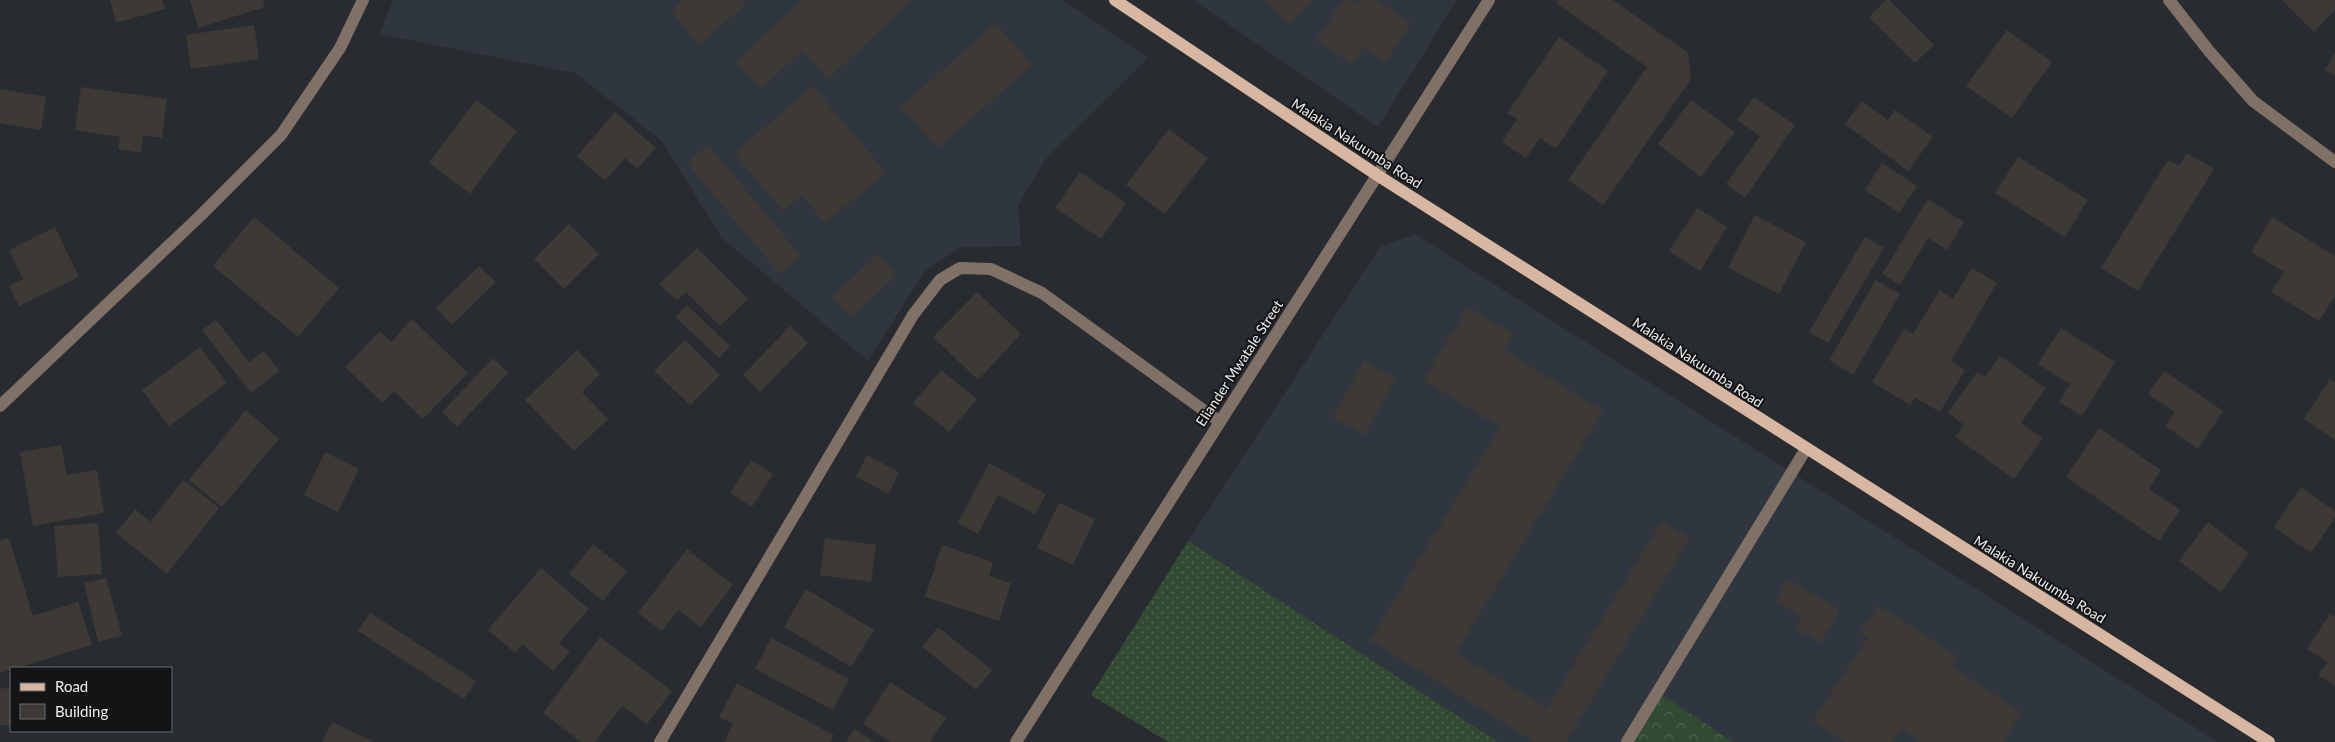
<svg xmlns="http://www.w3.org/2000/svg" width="2335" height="742" font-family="Lato,sans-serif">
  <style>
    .built { fill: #30363f }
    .grass { fill: url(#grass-dots) }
    .park { fill: url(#park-crowns) }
    .building { fill: #3d3a36 }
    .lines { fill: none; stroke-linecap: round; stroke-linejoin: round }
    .minor { stroke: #807167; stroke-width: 12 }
    .major { stroke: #d7b7a2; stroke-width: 12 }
    .labels { text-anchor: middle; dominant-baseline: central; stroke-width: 4; stroke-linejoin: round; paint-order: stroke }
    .street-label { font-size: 14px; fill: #eceef0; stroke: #121415 }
  </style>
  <defs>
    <pattern id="grass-dots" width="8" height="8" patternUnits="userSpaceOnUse" patternTransform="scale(1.25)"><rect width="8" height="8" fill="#334a32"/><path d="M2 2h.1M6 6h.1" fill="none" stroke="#516450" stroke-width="1.8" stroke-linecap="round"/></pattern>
    <pattern id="park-crowns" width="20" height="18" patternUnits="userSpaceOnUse" patternTransform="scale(1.25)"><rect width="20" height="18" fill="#334a32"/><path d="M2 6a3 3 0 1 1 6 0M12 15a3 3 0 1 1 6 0" fill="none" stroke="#516450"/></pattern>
  </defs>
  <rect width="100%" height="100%" fill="#282b2f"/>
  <!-- built -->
  <g class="built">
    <polygon points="393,0 1063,0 1148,58 1046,159 1018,205 1021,246 961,247 925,271 868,361 721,237 662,141 575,73 380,34"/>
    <polygon points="1193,0 1457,0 1378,127"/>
    <polygon points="1415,234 2218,742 1498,742 1188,541 1381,246"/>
  </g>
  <!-- grass -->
  <polygon class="grass" points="1188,541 1498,742 1168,742 1091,695"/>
  <!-- park -->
  <polygon class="park" points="1658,692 1733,742 1627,742"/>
  <!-- building -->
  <g class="building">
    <polygon points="110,0 162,0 165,9 116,23"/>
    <polygon points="190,0 263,0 265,7 198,28"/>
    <polygon points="683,0 742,0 746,4 699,45 671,11"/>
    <polygon points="801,0 912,0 828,79 802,51 761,89 736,62"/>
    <polygon points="1264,0 1314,0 1289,25"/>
    <polygon points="1343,0 1351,0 1357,4 1360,0 1377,0 1411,23 1385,62 1363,47 1352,64 1316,40"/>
    <polygon points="1558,0 1613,0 1688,53 1691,79 1603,205 1568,180 1647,67 1556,3"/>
    <polygon points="1886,0 1889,0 1934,45 1915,63 1869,17"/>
    <polygon points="2282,0 2335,0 2335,10 2314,32"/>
    <polygon points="995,23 1032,65 938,148 901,107"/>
    <polygon points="254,25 259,59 191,69 186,35"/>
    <polygon points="2007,30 2052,62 2012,118 1966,86"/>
    <polygon points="1559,37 1608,71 1556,149 1540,138 1526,158 1502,142 1517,119 1507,113"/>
    <polygon points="2335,53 2335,76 2325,70"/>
    <polygon points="813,86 886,173 825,223 802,196 783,211 734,153"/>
    <polygon points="81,87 167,99 162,138 143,135 141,153 118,149 120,137 75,130"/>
    <polygon points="0,89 46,97 41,130 0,123"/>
    <polygon points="1754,97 1795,125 1745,198 1726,184 1760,136 1737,120"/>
    <polygon points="476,100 517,131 470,194 429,163"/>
    <polygon points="1691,100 1735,132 1701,177 1658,144"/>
    <polygon points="1862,101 1888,120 1895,110 1933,137 1908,171 1845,124"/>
    <polygon points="615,112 656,148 637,169 625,158 605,181 577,156"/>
    <polygon points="1169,129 1208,158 1165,214 1126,185"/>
    <polygon points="708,145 801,256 780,274 687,163"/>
    <polygon points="2187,153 2214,169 2138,291 2101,268 2168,160 2179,166"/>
    <polygon points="2018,157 2088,200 2065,237 1995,193"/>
    <polygon points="1882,163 1917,186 1899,213 1865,190"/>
    <polygon points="1080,172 1126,203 1101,239 1055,208"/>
    <polygon points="1928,199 1964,222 1947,250 1928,238 1900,285 1882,274"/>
    <polygon points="1697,208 1727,227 1700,271 1669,251"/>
    <polygon points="1755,215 1806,242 1779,294 1728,268"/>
    <polygon points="254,217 339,288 298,337 213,266"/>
    <polygon points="2272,217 2335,256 2335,296 2319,321 2271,292 2284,272 2251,252"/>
    <polygon points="569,224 599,254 564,289 534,259"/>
    <polygon points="55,227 79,277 19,306 9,286 23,279 9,250"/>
    <polygon points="1865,237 1884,248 1828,343 1809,332"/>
    <polygon points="697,248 748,299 720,326 686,292 677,301 659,284"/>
    <polygon points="878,254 897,275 851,317 832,297"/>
    <polygon points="479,266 496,282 452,325 436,308"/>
    <polygon points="1972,268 1997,283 1951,361 1965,370 1940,412 1915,398 1910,405 1872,382 1904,329 1913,334 1940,290 1953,299"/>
    <polygon points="1876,280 1900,294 1853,375 1829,360"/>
    <polygon points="977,292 1021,334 978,380 933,337"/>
    <polygon points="687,305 730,346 719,358 675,317"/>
    <polygon points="1468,307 1514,335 1504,350 1603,411 1456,653 1547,708 1662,521 1690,538 1566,742 1535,742 1370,640 1500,427 1423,380"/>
    <polygon points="412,319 468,373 423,419 394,391 383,403 345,367 380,331 391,342"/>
    <polygon points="216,320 249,362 264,351 279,371 251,393 202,330"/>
    <polygon points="790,326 808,343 760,392 743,375"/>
    <polygon points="2061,328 2115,362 2082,416 2059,402 2070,384 2038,364"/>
    <polygon points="685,340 720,375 690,405 654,371"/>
    <polygon points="200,347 227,383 169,426 142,390"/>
    <polygon points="577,350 600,374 582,392 608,419 574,451 525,400"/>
    <polygon points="2000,356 2046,388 2021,423 2043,438 2014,479 1955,437 1964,425 1948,413 1977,372 1985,377"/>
    <polygon points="493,358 508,373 457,427 442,412"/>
    <polygon points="1364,360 1396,379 1365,435 1333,417"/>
    <polygon points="941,370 977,399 949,432 913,403"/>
    <polygon points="2164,371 2223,411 2198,449 2165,426 2175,412 2148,394"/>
    <polygon points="2330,379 2335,382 2335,440 2304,419"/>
    <polygon points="246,410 279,439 222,507 189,480"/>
    <polygon points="2099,428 2161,470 2149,489 2180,510 2159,541 2066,477"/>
    <polygon points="61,445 67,475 97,470 104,513 33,526 20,452"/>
    <polygon points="325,452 359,469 338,512 304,495"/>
    <polygon points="867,455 899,472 889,494 856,477"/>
    <polygon points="751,460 773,474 752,507 730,493"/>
    <polygon points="989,463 1046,494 1035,514 998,495 978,534 958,523"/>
    <polygon points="183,480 219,508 167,574 116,533 135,509 150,522"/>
    <polygon points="2301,487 2335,511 2335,518 2311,553 2274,527"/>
    <polygon points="1059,503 1095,519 1073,565 1037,548"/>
    <polygon points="2208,522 2249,553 2221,592 2179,561"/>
    <polygon points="98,523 102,574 58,577 54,526"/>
    <polygon points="9,538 33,616 78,602 92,645 0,673 0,540"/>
    <polygon points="825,538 876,545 871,582 820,575"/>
    <polygon points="593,544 627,571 603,601 569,574"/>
    <polygon points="942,545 993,562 989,576 1011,583 999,621 925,597"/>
    <polygon points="687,549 733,585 701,627 678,610 662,631 638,613"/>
    <polygon points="541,568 589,609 559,643 570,652 553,671 522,644 515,653 488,630"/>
    <polygon points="106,578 122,636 98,642 84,583"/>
    <polygon points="1788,579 1840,610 1820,643 1796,628 1802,617 1775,601"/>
    <polygon points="806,589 874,630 851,667 784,627"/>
    <polygon points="1878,605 1958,657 1952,667 2022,713 2003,742 1922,742 1902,729 1893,742 1845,742 1813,721 1868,638 1860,633"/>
    <polygon points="370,613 476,681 464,699 358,631"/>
    <polygon points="2330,614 2335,617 2335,686 2318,675 2328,662 2307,649"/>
    <polygon points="938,627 992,670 976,690 922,647"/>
    <polygon points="600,637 672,691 647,724 622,706 595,742 581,742 543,713"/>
    <polygon points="771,638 849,679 833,710 755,669"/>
    <polygon points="890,682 946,718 930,742 891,742 863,724"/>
    <polygon points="737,683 834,735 830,742 724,742 733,724 719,717"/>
    <polygon points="0,688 11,689 11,726 0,725"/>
    <polygon points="332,722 374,742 322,742"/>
    <polygon points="854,729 875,742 846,742"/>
  </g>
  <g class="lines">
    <!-- minor -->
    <g class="minor">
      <polyline points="2169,0 2209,51 2253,101 2335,162"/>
      <polyline points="0,406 200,216 281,135 340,48 363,0"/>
      <polyline points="660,742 913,315 940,280 960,268 991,269 1042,293 1220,422"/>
      <polyline points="1016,742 1489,0"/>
      <polyline points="1627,742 1806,449"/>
    </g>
    <!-- major -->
    <polyline class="major" points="1115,0 1377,175 2269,742"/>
  </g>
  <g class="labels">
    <!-- street labels -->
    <g class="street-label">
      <text transform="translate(1357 143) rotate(33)">Malakia Nakuumba Road</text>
      <text transform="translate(1698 362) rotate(33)">Malakia Nakuumba Road</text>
      <text transform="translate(1239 363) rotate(-57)">Eliander Mwatale Street</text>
      <text transform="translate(2040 579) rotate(32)">Malakia Nakuumba Road</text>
    </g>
  </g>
  <!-- legend -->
  <rect x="10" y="667" width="162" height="65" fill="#121415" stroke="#696b6d"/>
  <rect x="20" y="683" width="25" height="8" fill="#d7b7a2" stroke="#696b6d"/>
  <text x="55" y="692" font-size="15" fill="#eceef0">Road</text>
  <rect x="20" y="704" width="25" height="15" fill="#3d3a36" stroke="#696b6d"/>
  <text x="55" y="717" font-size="15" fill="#eceef0">Building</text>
</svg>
